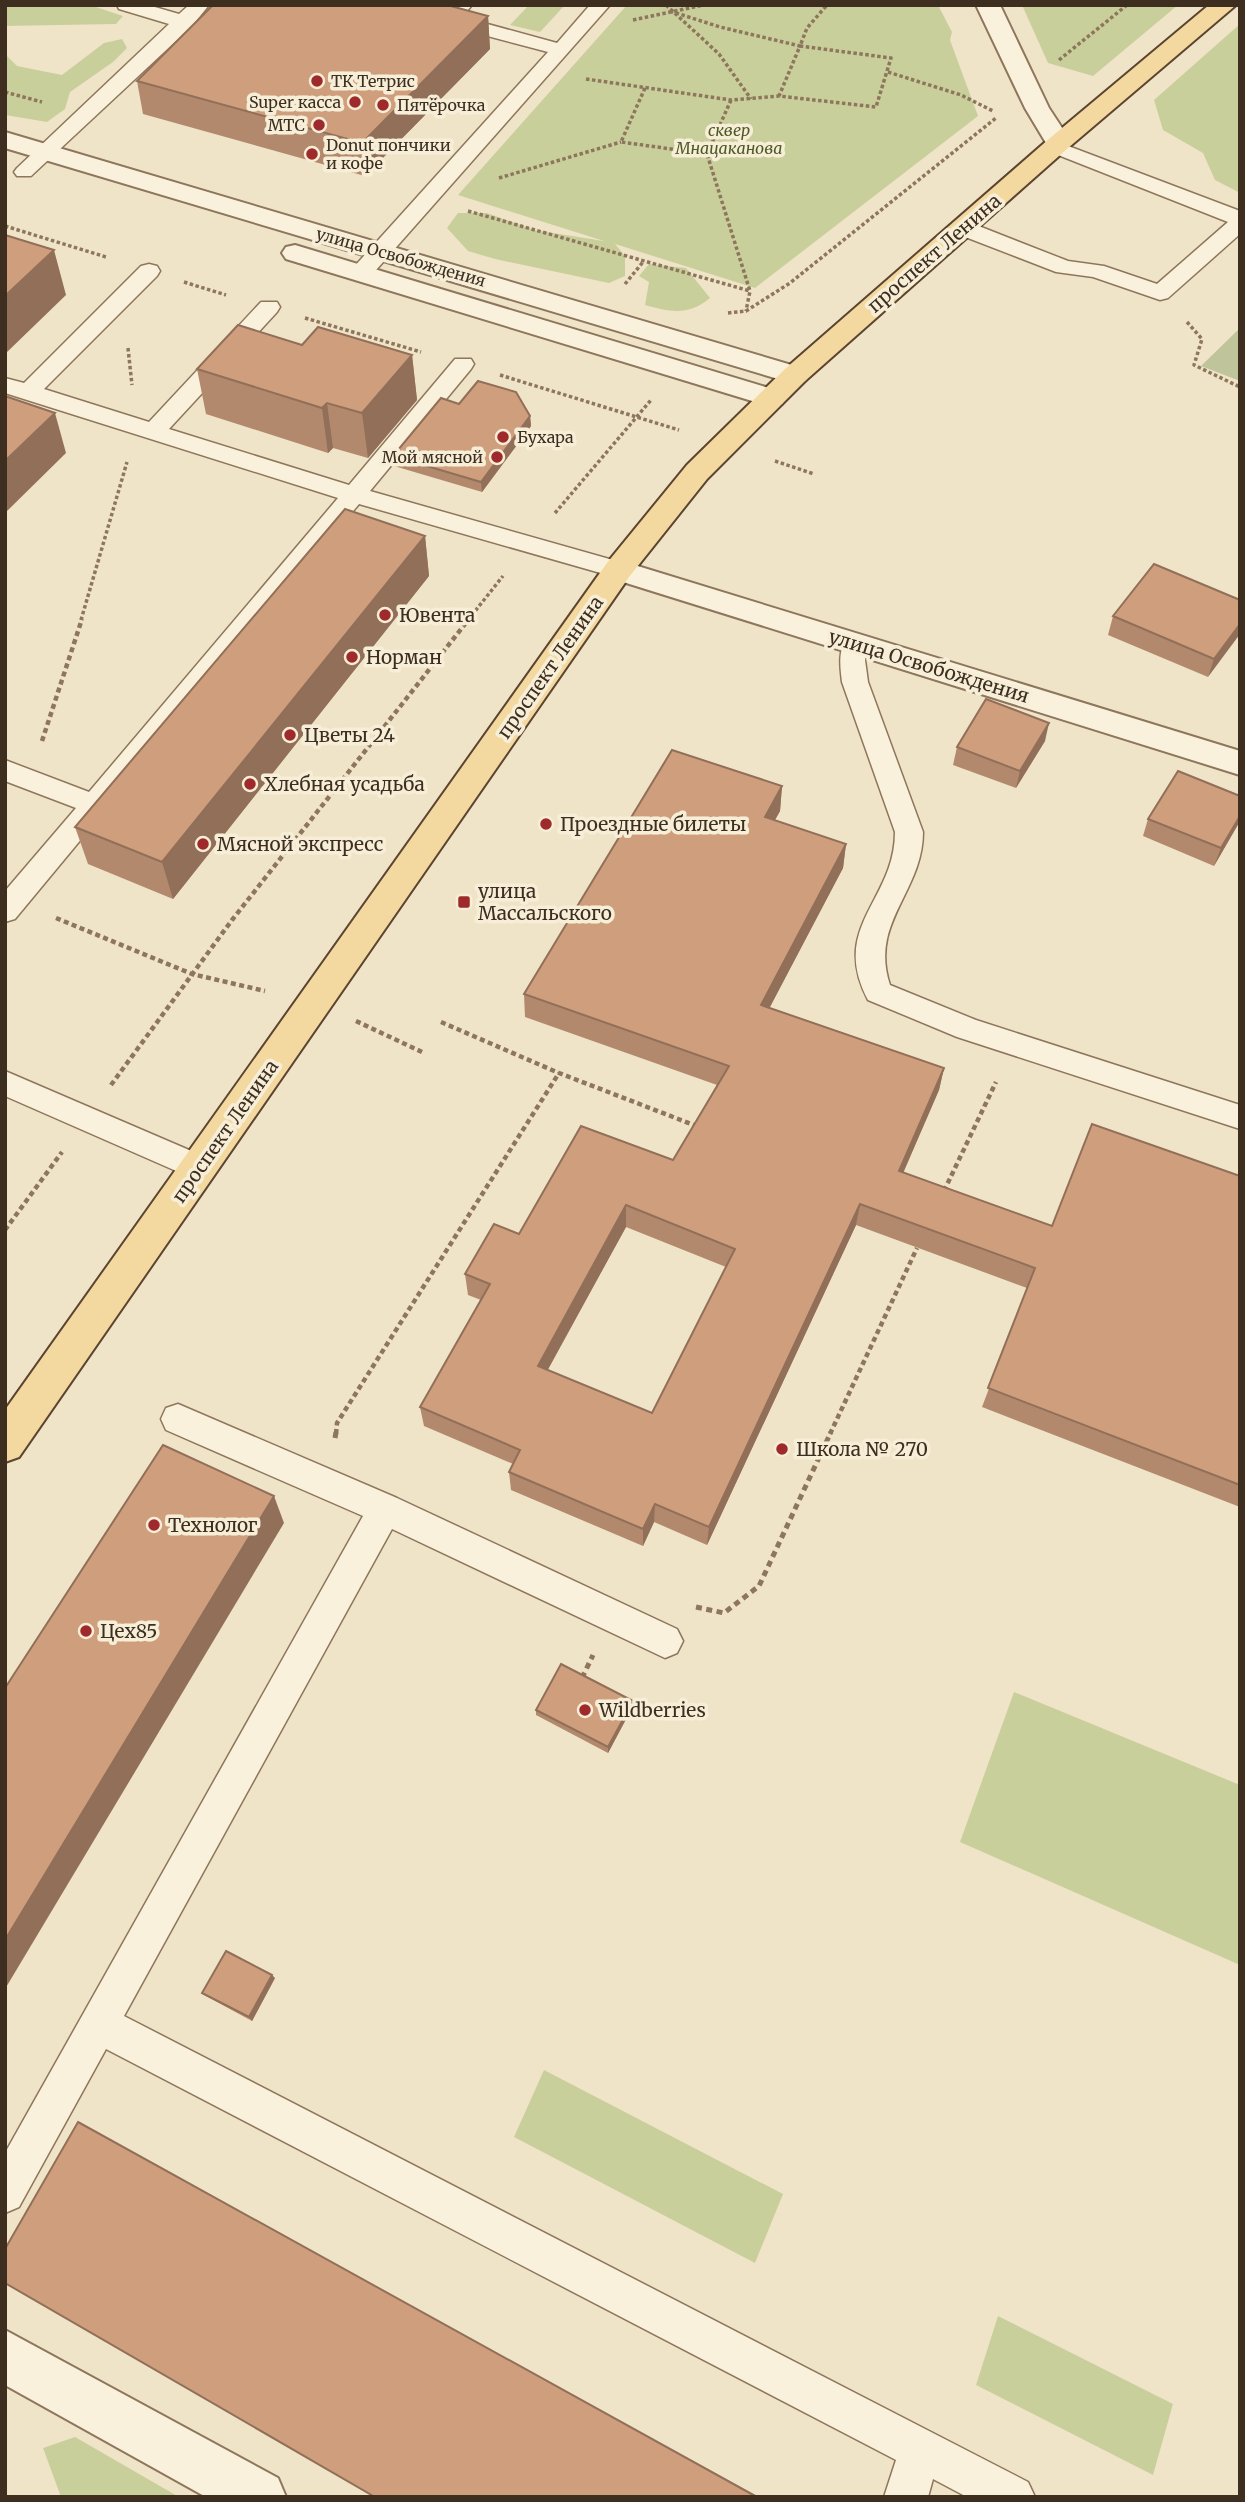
<svg xmlns="http://www.w3.org/2000/svg" width="1245" height="2502" font-family="Merriweather,serif">
  <style>
    .green { fill: #c9cf9b }
    .cemetery { fill: #bfc49a }
    .lines { fill: none; stroke-linecap: round; stroke-linejoin: round }
    .service-casing { stroke: #8d765c; stroke-width: 3 }
    .minor-casing { stroke: #8d765c; stroke-width: 4 }
    .primary-casing { stroke: #5b4430; stroke-width: 4 }
    .path-far2 { stroke: #8d765c; stroke-width: 3.5; stroke-dasharray: 3.5 2.5; stroke-linecap: butt }
    .path-far1 { stroke: #8d765c; stroke-width: 4.5; stroke-dasharray: 5 3.5; stroke-linecap: butt }
    .path { stroke: #8d765c; stroke-width: 5; stroke-dasharray: 6 4.5; stroke-linecap: butt }
    .service { fill: #faf1dc; fill-rule: evenodd }
    .minor { fill: #faf1dc; fill-rule: evenodd }
    .primary { fill: #f3d9a0; fill-rule: evenodd }
    .wall { fill: #b2896c; fill-rule: evenodd }
    .shaded-wall { fill: #916f58 }
    .building { fill: #cf9f7d; stroke: #916f58; stroke-width: 2; fill-rule: evenodd }
    .poi-dot { fill: #9e2a2b; stroke: #f7eed8; stroke-width: 2.5 }
    .labels { text-anchor: middle; dominant-baseline: central; stroke-width: 7; stroke-linejoin: round; paint-order: stroke }
    .far-poi-label { font-size: 16px; fill: #3d2e20; stroke: #f7eed8; text-anchor: start }
    .far-park-label { font-size: 16px; font-style: italic; fill: #4d5a26; stroke: #f7eed8 }
    .far-street-label { font-size: 16px; fill: #3d2e20; stroke: #f7eed8 }
    .street-label { font-size: 19px; fill: #3d2e20; stroke: #f7eed8 }
    .poi-label { font-size: 19px; fill: #3d2e20; stroke: #f7eed8; text-anchor: start }
  </style>
  <rect width="100%" height="100%" fill="#f0e4c8"/>
  <!-- green -->
  <g class="green">
    <polygon points="5,5 90,5 123,16 116,24 5,26"/>
    <polygon points="529,5 565,5 540,32 510,25"/>
    <polygon points="627,5 938,5 952,32 950,40 978,116 755,288 615,244 625,256 625,276 609,283 495,259 468,251 447,228 458,213 487,213 534,230 604,241 458,195"/>
    <polygon points="1022,5 1178,5 1093,76 1048,63"/>
    <polygon points="1240,24 1240,193 1215,180 1203,153 1163,130 1154,100"/>
    <polygon points="122,39 127,48 113,62 70,92 65,109 47,122 5,115 5,54 17,66 62,75 104,43"/>
    <path d="M649,264L686,268L710,298C689,316 670,312 645,305L649,282L639,276Z"/>
    <polygon points="1014,1692 1240,1785 1240,1965 960,1842"/>
    <polygon points="544,2070 783,2194 755,2263 514,2137"/>
    <polygon points="998,2316 1173,2404 1153,2475 976,2385"/>
    <polygon points="75,2437 179,2497 61,2497 43,2448"/>
  </g>
  <!-- cemetery -->
  <polygon class="cemetery" points="1240,328 1240,381 1201,366"/>
  <g class="lines">
    <defs>
      <g id="service">
        <polygon points="117,5 148,5 179,14 189,5 209,5 192,26 31,176 17,176 14,172 17,168 169,24 119,9"/>
        <polygon points="452,5 472,5 462,17 557,43 590,5 610,5 369,278 353,278 350,273 353,268 548,52 442,24 439,20"/>
        <polygon points="1055,141 1240,211 1240,234 1168,298 1160,300 1093,277 1056,272 955,233 952,228 955,223 971,223 1068,261 1104,266 1157,284 1228,222 1048,151 1045,147 1048,143"/>
        <polygon points="149,264 157,266 160,271 157,276 44,389 149,422 261,302 277,302 280,307 277,312 169,429 349,485 455,359 471,359 474,364 471,369 370,491 627,564 630,570 627,576 618,578 359,504 15,919 5,922 5,891 76,808 5,781 5,760 89,792 338,498 5,393 5,378 24,383 141,266"/>
        <path d="M856,634L865,637L869,643L865,660L868,682L923,832C923,892 869,922 890,985L976,1020L1240,1105V1129L957,1037L868,1000C829,926 895,901 895,832L842,682C840,666 838,651 847,637Z"/>
        <polygon points="5,1071 210,1159 214,1168 210,1177 199,1181 5,1096"/>
        <polygon points="178,1404 397,1498 677,1629 683,1641 677,1653 665,1658 392,1529 124,2016 1028,2482 1035,2497 967,2497 933,2479 928,2497 884,2497 896,2460 106,2049 19,2207 5,2213 5,2153 363,1516 166,1430 161,1419 166,1408"/>
      </g>
      <g id="minor">
        <polygon points="976,5 1000,5 1049,108 1072,143 1068,148 1050,148 1046,143 1025,108"/>
        <polygon points="5,132 805,369 809,375 805,381 795,384 785,381 5,148"/>
        <polygon points="295,245 782,392 786,398 782,404 772,407 762,404 286,259 282,253 286,247"/>
        <polygon points="618,560 1240,751 1240,775 607,577 603,570 607,563"/>
        <polygon points="5,2330 278,2478 286,2497 206,2497 5,2385"/>
      </g>
      <polygon id="primary" points="1209,5 1236,5 1068,148 805,381 707,479 629,577 19,1457 5,1462 5,1410 607,563 687,465 785,369 1050,138"/>
    </defs>
    <!-- service casing -->
    <use href="#service" class="service-casing"/>
    <!-- minor casing -->
    <use href="#minor" class="minor-casing"/>
    <!-- primary casing -->
    <use href="#primary" class="primary-casing"/>
    <!-- path-far2 -->
    <g class="path-far2">
      <polyline points="666,5 719,54 751,99"/>
      <polyline points="670,11 720,27 800,46 779,96"/>
      <polyline points="633,20 703,5"/>
      <polyline points="1059,60 1127,5"/>
      <polyline points="888,72 961,95 993,111"/>
      <polyline points="586,79 731,100 779,96 876,107 891,58 800,46 807,28 827,5"/>
      <polyline points="645,88 621,142 707,154"/>
      <polyline points="5,92 42,102"/>
      <polyline points="731,100 707,154 750,291 746,311"/>
      <polyline points="499,178 621,142"/>
      <polyline points="468,211 750,291"/>
      <polyline points="5,226 106,257"/>
      <polyline points="184,282 226,295"/>
      <polyline points="625,284 643,262"/>
      <polyline points="728,313 746,311 790,283 996,118"/>
      <polyline points="305,318 421,352"/>
      <polyline points="1187,322 1202,339 1194,365 1240,387"/>
      <polyline points="128,348 132,385"/>
      <polyline points="500,375 679,430"/>
      <polyline points="775,461 814,474"/>
      <polyline points="555,513 651,400"/>
      <polyline points="81,620 127,462"/>
      <polyline points="468,620 503,576"/>
    </g>
    <!-- path-far1 -->
    <g class="path-far1">
      <polyline points="42,741 82,619"/>
      <polyline points="56,918 192,974 265,991"/>
      <polyline points="356,1021 422,1052"/>
      <polyline points="441,1022 559,1073 699,1127"/>
      <polyline points="111,1085 232,920 469,619"/>
      <polyline points="944,1191 996,1082"/>
      <polyline points="5,1230 62,1152"/>
      <polyline points="336,1434 337,1423 559,1073"/>
      <polyline points="830,1434 917,1248"/>
    </g>
    <!-- path -->
    <g class="path">
      <polyline points="335,1438 336,1432"/>
      <polyline points="696,1607 724,1613 759,1586 831,1432"/>
      <polyline points="582,1678 593,1655"/>
    </g>
    <!-- service -->
    <use href="#service" class="service"/>
    <!-- minor -->
    <use href="#minor" class="minor"/>
    <!-- primary -->
    <use href="#primary" class="primary"/>
  </g>
  <!-- wall -->
  <g class="wall">
    <polygon points="488,16 490,49 365,176 143,114 137,81"/>
    <polygon points="302,345 412,355 417,400 368,458 333,448 328,453 206,414 197,369"/>
    <polygon points="459,404 530,416 531,426 482,492 394,466 393,456"/>
    <polygon points="425,536 429,576 173,899 88,864 75,827"/>
    <polygon points="1240,600 1208,677 1108,635 1113,616"/>
    <polygon points="1045,741 1016,788 953,765 957,747"/>
    <path d="M782,786L780,811L775,820L846,844L843,868L769,1008L944,1068L939,1090L903,1172L1052,1226L1240,1176V1507L982,1407L1027,1288L856,1225L707,1545L654,1522L643,1546L511,1490L509,1472L513,1464L424,1426L420,1407L481,1300L468,1295L465,1274L519,1234L673,1160L717,1085L525,1017L524,994ZM626,1227L726,1267L652,1413L547,1370Z"/>
    <polygon points="1240,796 1240,821 1214,866 1143,836 1148,819"/>
    <polygon points="633,1706 608,1753 536,1715 536,1710"/>
    <polygon points="275,1978 252,2021 206,1996 202,1993"/>
  </g>
  <!-- shaded-wall -->
  <g class="shaded-wall">
    <polygon points="488,16 490,49 365,176 362,143"/>
    <polygon points="54,250 66,295 5,354 5,296"/>
    <polygon points="412,355 417,400 368,458 362,413"/>
    <polygon points="327,403 333,448 328,453 322,408"/>
    <polygon points="55,413 66,453 5,513 5,461"/>
    <polygon points="530,416 531,426 482,492 481,482"/>
    <polygon points="425,536 429,576 173,899 162,862"/>
    <polygon points="1240,624 1240,634 1208,677 1214,659"/>
    <polygon points="1049,723 1045,741 1016,788 1020,771"/>
    <polygon points="782,786 780,811 763,841 765,817"/>
    <polygon points="1240,816 1240,821 1214,866 1221,848"/>
    <polygon points="846,844 843,868 759,1028 761,1005"/>
    <polygon points="944,1068 939,1090 895,1192 899,1171"/>
    <polygon points="860,1204 856,1225 707,1545 709,1527"/>
    <polygon points="626,1205 626,1227 539,1386 538,1366"/>
    <polygon points="274,1496 284,1523 5,1989 5,1940"/>
    <polygon points="655,1504 654,1522 643,1546 643,1529"/>
    <polygon points="633,1701 633,1706 608,1753 608,1747"/>
    <polygon points="272,1975 275,1978 252,2021 249,2017"/>
  </g>
  <!-- building -->
  <g class="building">
    <polygon points="213,5 447,5 488,16 362,143 137,81"/>
    <polygon points="5,235 54,250 5,296"/>
    <polygon points="238,325 302,345 318,327 412,355 362,413 327,403 322,408 197,369"/>
    <polygon points="478,381 516,392 530,416 481,482 393,456 441,398 459,404"/>
    <polygon points="5,396 55,413 5,461"/>
    <polygon points="345,509 425,536 162,862 75,827"/>
    <polygon points="1154,564 1240,600 1240,624 1214,659 1113,616"/>
    <polygon points="986,699 1049,723 1020,771 957,747"/>
    <path d="M672,750L782,786L765,817L846,844L761,1005L944,1068L899,1171L1052,1226L1092,1124L1240,1176V1485L988,1388L1035,1268L860,1204L709,1527L655,1504L643,1529L509,1472L520,1450L420,1407L490,1284L465,1274L494,1224L519,1234L581,1126L673,1160L729,1066L524,994ZM626,1205L735,1249L652,1413L538,1366Z"/>
    <polygon points="1178,771 1240,796 1240,816 1221,848 1148,819"/>
    <polygon points="163,1445 274,1496 5,1940 5,1688"/>
    <polygon points="561,1664 633,1701 608,1747 536,1710"/>
    <polygon points="226,1951 272,1975 249,2017 202,1993"/>
    <polygon points="78,2122 757,2497 375,2497 5,2283 5,2249"/>
  </g>
  <!-- markers -->
  <g class="poi-dot">
    <circle cx="317" cy="81" r="7"/>
    <circle cx="355" cy="102" r="7"/>
    <circle cx="383" cy="105" r="7"/>
    <circle cx="319" cy="125" r="7"/>
    <circle cx="312" cy="154" r="7"/>
    <circle cx="503" cy="437" r="7"/>
    <circle cx="497" cy="457" r="7"/>
    <circle cx="385" cy="615" r="7"/>
    <circle cx="352" cy="657" r="7"/>
    <circle cx="290" cy="735" r="7"/>
    <circle cx="250" cy="784" r="7"/>
    <circle cx="546" cy="824" r="7"/>
    <circle cx="203" cy="844" r="7"/>
    <rect x="457" y="895" width="14" height="14" rx="3.5"/>
    <circle cx="782" cy="1449" r="7"/>
    <circle cx="154" cy="1525" r="7"/>
    <circle cx="86" cy="1631" r="7"/>
    <circle cx="585" cy="1710" r="7"/>
  </g>
  <g class="labels">
    <!-- far-poi labels -->
    <g class="far-poi-label">
      <text x="331" y="81">ТК Тетрис</text>
      <text x="341" y="102" text-anchor="end">Super касса</text>
      <text x="397" y="105">Пятёрочка</text>
      <text x="305" y="125" text-anchor="end">МТС</text>
      <text x="326" y="145">Donut пончики<tspan x="326" dy="18">и кофе</tspan></text>
      <text x="517" y="437">Бухара</text>
      <text x="483" y="457" text-anchor="end">Мой мясной</text>
    </g>
    <!-- far-park labels -->
    <g class="far-park-label">
      <text x="729" y="130">сквер<tspan x="729" dy="18">Мнацаканова</tspan></text>
    </g>
    <!-- far-street labels -->
    <g class="far-street-label">
      <text transform="translate(401 257) rotate(16)">улица Освобождения</text>
    </g>
    <!-- street labels -->
    <g class="street-label">
      <text transform="translate(934 253) rotate(-41)">проспект Ленина</text>
      <text transform="translate(929 666) rotate(17)">улица Освобождения</text>
      <text transform="translate(550 667) rotate(-55)">проспект Ленина</text>
      <text transform="translate(225 1131) rotate(-55)">проспект Ленина</text>
    </g>
    <!-- poi labels -->
    <g class="poi-label">
      <text x="399" y="615">Ювента</text>
      <text x="366" y="657">Норман</text>
      <text x="304" y="735">Цветы 24</text>
      <text x="264" y="784">Хлебная усадьба</text>
      <text x="560" y="824">Проездные билеты</text>
      <text x="217" y="844">Мясной экспресс</text>
      <text x="478" y="891">улица<tspan x="478" dy="22">Массальского</tspan></text>
      <text x="796" y="1449">Школа № 270</text>
      <text x="168" y="1525">Технолог</text>
      <text x="100" y="1631">Цех85</text>
      <text x="599" y="1710">Wildberries</text>
    </g>
  </g>
  <!-- border -->
  <rect width="1245" height="2502" fill="none" stroke="#3d2e20" stroke-width="14"/>
</svg>
